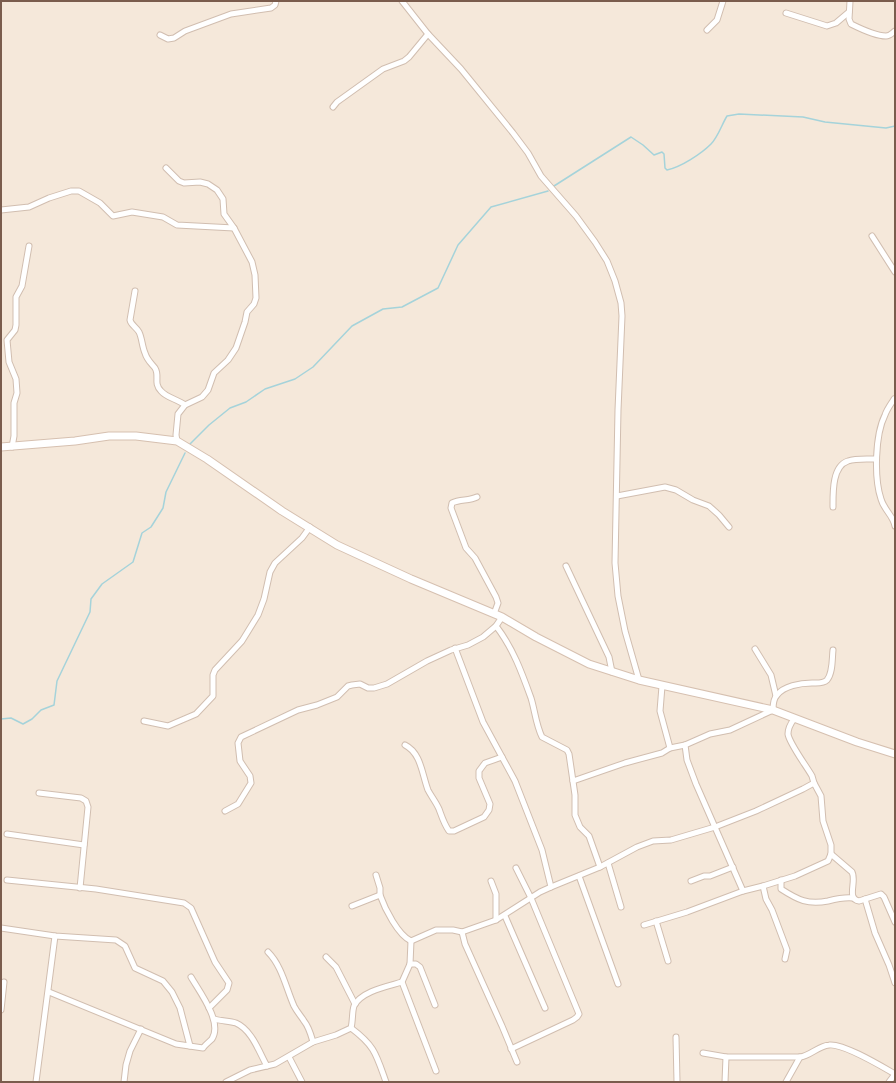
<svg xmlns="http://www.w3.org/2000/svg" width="896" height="1083" font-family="'Space Grotesk',sans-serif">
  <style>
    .residential { fill: #f5e8da }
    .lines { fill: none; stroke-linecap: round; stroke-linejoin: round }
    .stream { stroke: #a5d3da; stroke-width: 1.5 }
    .street-casing { stroke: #d1beb0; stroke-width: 7 }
    .secondary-casing { stroke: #d6c0b0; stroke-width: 9 }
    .street { stroke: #fff; stroke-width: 5 }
    .secondary { stroke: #fff; stroke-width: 7 }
  </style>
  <rect width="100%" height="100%" fill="#fdf6ec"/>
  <!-- residential -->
  <rect class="residential" x="1" y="1" width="894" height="1081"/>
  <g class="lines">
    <!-- stream -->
    <g class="stream">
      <path d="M554,186L631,137L643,145L654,155L662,152L664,154L665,168L667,170C681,167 701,154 711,144C718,137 722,124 727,116L739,114L803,117L825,122L886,128L895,126"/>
      <polyline points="189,445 209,425 230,408 246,402 265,389 295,379 313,367 352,326 383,309 402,307 438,288 458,245 491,207 548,191"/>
      <polyline points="1,719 11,718 23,724 32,719 41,710 54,705 57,681 90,612 91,599 102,584 133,562 142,533 151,527 163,508 166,492 185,453"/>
    </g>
    <defs>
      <g id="street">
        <polyline points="402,1 428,34 461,69 513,133 528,153 541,176 576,216 595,242 607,261 615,281 621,303 622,316 618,410 615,563 618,596 625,631 639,680"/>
        <path d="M850,1L849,19L851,24C861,29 875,36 886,36C890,36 892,33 895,31"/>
        <polyline points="786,13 827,26 836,23 849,12"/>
        <polyline points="707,30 717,20 723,1"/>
        <polyline points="160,35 168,39 174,38 185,31 231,14 271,8 275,5 276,1"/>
        <polyline points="333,107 337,102 383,69 404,61 409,57 428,34"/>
        <polyline points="166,168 179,181 184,183 200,182 208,184 217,190 223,199 224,214 234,228 252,262 255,275 256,298 254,304 247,312 245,322 236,348 228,360 214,373 208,390 202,397 185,405 178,414 176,435 177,441"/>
        <polyline points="1,210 29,207 49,198 71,191 79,191 100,203 113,216 132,212 163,217 177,225 234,228"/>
        <polyline points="872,236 895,272"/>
        <path d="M135,291L130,320C131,325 136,327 139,332C142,338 142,346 145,353C147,360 151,363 155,368C160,376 153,383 161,391C167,398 177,399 185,405"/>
        <path d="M894,399C891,404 887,409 885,415C875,435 874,478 881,499C884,510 893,515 895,526"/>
        <polyline points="12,447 14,436 14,403 17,393 16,379 9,362 7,340 15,330 16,325 16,297 22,286 29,246"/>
        <polyline points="617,496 665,487 676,490 693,500 709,506 719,515 729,527"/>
        <path d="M477,497C469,501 460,499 452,503L451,508L466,548L475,558L496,597L498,603L494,614"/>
        <path d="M833,507C833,493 832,466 848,461C856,458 867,459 876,459"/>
        <polyline points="566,566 609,657 612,672"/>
        <path d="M496,626C513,648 522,673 531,698C535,711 536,725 542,737L567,750L569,754L575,795V815L580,827L589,836L600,867"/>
        <polyline points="755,649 771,675 776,696"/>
        <polyline points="144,721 168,726 196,714 213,696 213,675 215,670 242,641 258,615 264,599 270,572 275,563 302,538 310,527"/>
        <path d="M405,745C421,753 422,774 428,790C431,796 436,802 439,809C442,817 444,824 449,831H454L484,817L489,810L490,804L479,778V771L485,763L502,757"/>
        <polyline points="685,745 687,760 696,784 743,891 763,886 795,876 828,861 831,854 831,845 823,821 821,796 814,783"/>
        <path d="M670,748L685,745L710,734L730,730L773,710C773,706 773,699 777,695C784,686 800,683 812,683C816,683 823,684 827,680C833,673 832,658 833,650"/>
        <polyline points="573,781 625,763 662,753 670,748 660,711 662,686"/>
        <polyline points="39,793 81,798 86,801 88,807 80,888"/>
        <polyline points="225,811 238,804 251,783 250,776 240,761 238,743 241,737 298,710 317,705 337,697 348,686 352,685 360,684 368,688 374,688 387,684 427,661 451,650 468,645 483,637 496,626 502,617"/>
        <polyline points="7,834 84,845"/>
        <path d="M831,854L852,872C857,881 846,899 859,901L881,894L884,897L895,922"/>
        <polyline points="608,863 621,907"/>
        <polyline points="376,875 380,888 380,895"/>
        <polyline points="579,876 618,984"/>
        <polyline points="7,880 96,889 184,903 191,908 215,962 229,983 227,990 209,1008"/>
        <path d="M781,880V889C798,900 808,905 828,901C836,899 844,897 853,898"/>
        <polyline points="491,881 496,894 496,920"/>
        <polyline points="691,881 704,876 710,876 733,867"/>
        <polyline points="763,886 766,899 772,910 787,950 785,959"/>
        <path d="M551,887L600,867L637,847L653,841L671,840L715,827L756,811L803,789L814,783L812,776C807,767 789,743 788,734C788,729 791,723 794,719"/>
        <polyline points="865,899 875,933 889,965 895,983"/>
        <path d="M352,906L380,895C385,909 398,935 411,941"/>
        <polyline points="505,916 545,1008"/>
        <polyline points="656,921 668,961"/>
        <polyline points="644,925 687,912 743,891"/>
        <polyline points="1,928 55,936 116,940 125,946 135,968 163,981 172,992 180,1008 190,1046"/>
        <polyline points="462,932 465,944 502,1026 517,1062"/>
        <polyline points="411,941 436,930 453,930 462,932 496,920 540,892 551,887 542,850 515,781 483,722 455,648"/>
        <polyline points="411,941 410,964 402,982 436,1071"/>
        <path d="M268,952C282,966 286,988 294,1006C297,1012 301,1016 304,1021C309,1027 311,1035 313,1042"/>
        <polyline points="326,957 336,967 355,1004"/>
        <polyline points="410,964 416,964 420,967 435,1005"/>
        <path d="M49,992L176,1044L203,1048C205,1045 209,1042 212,1039C223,1022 199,991 191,977"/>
        <polyline points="1,1010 4,982"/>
        <path d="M214,1019C221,1021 230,1021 236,1023C252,1030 259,1052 267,1066"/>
        <path d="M351,1028C375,1046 376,1054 386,1082"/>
        <polyline points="676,1037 677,1082"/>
        <polyline points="511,1049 573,1020 577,1017 579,1014 531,898 516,868"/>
        <path d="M703,1053L726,1057H800C810,1056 818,1046 829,1045C843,1043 881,1066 895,1074"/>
        <polyline points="289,1057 302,1082"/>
        <polyline points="36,1082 55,936"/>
        <polyline points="124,1082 126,1065 130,1051 141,1029"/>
        <path d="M226,1082L250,1070L275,1064L313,1042L336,1035L351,1028C353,1020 352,1012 354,1006C361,991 389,986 402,982"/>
        <polyline points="725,1082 726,1057"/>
        <polyline points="786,1082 800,1057"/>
        <polyline points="889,1082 895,1074"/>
      </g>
      <polyline id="secondary" points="1,447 75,441 109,436 136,436 177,441 207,459 282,511 337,545 411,579 502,617 536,637 589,664 639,680 773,710 857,742 895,754"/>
    </defs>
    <!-- street casing -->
    <use href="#street" class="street-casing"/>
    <!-- secondary casing -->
    <use href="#secondary" class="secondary-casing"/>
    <!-- street -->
    <use href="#street" class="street"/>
    <!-- secondary -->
    <use href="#secondary" class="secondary"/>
  </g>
  <!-- border -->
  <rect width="896" height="1083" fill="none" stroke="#7a5c4d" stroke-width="4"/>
</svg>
